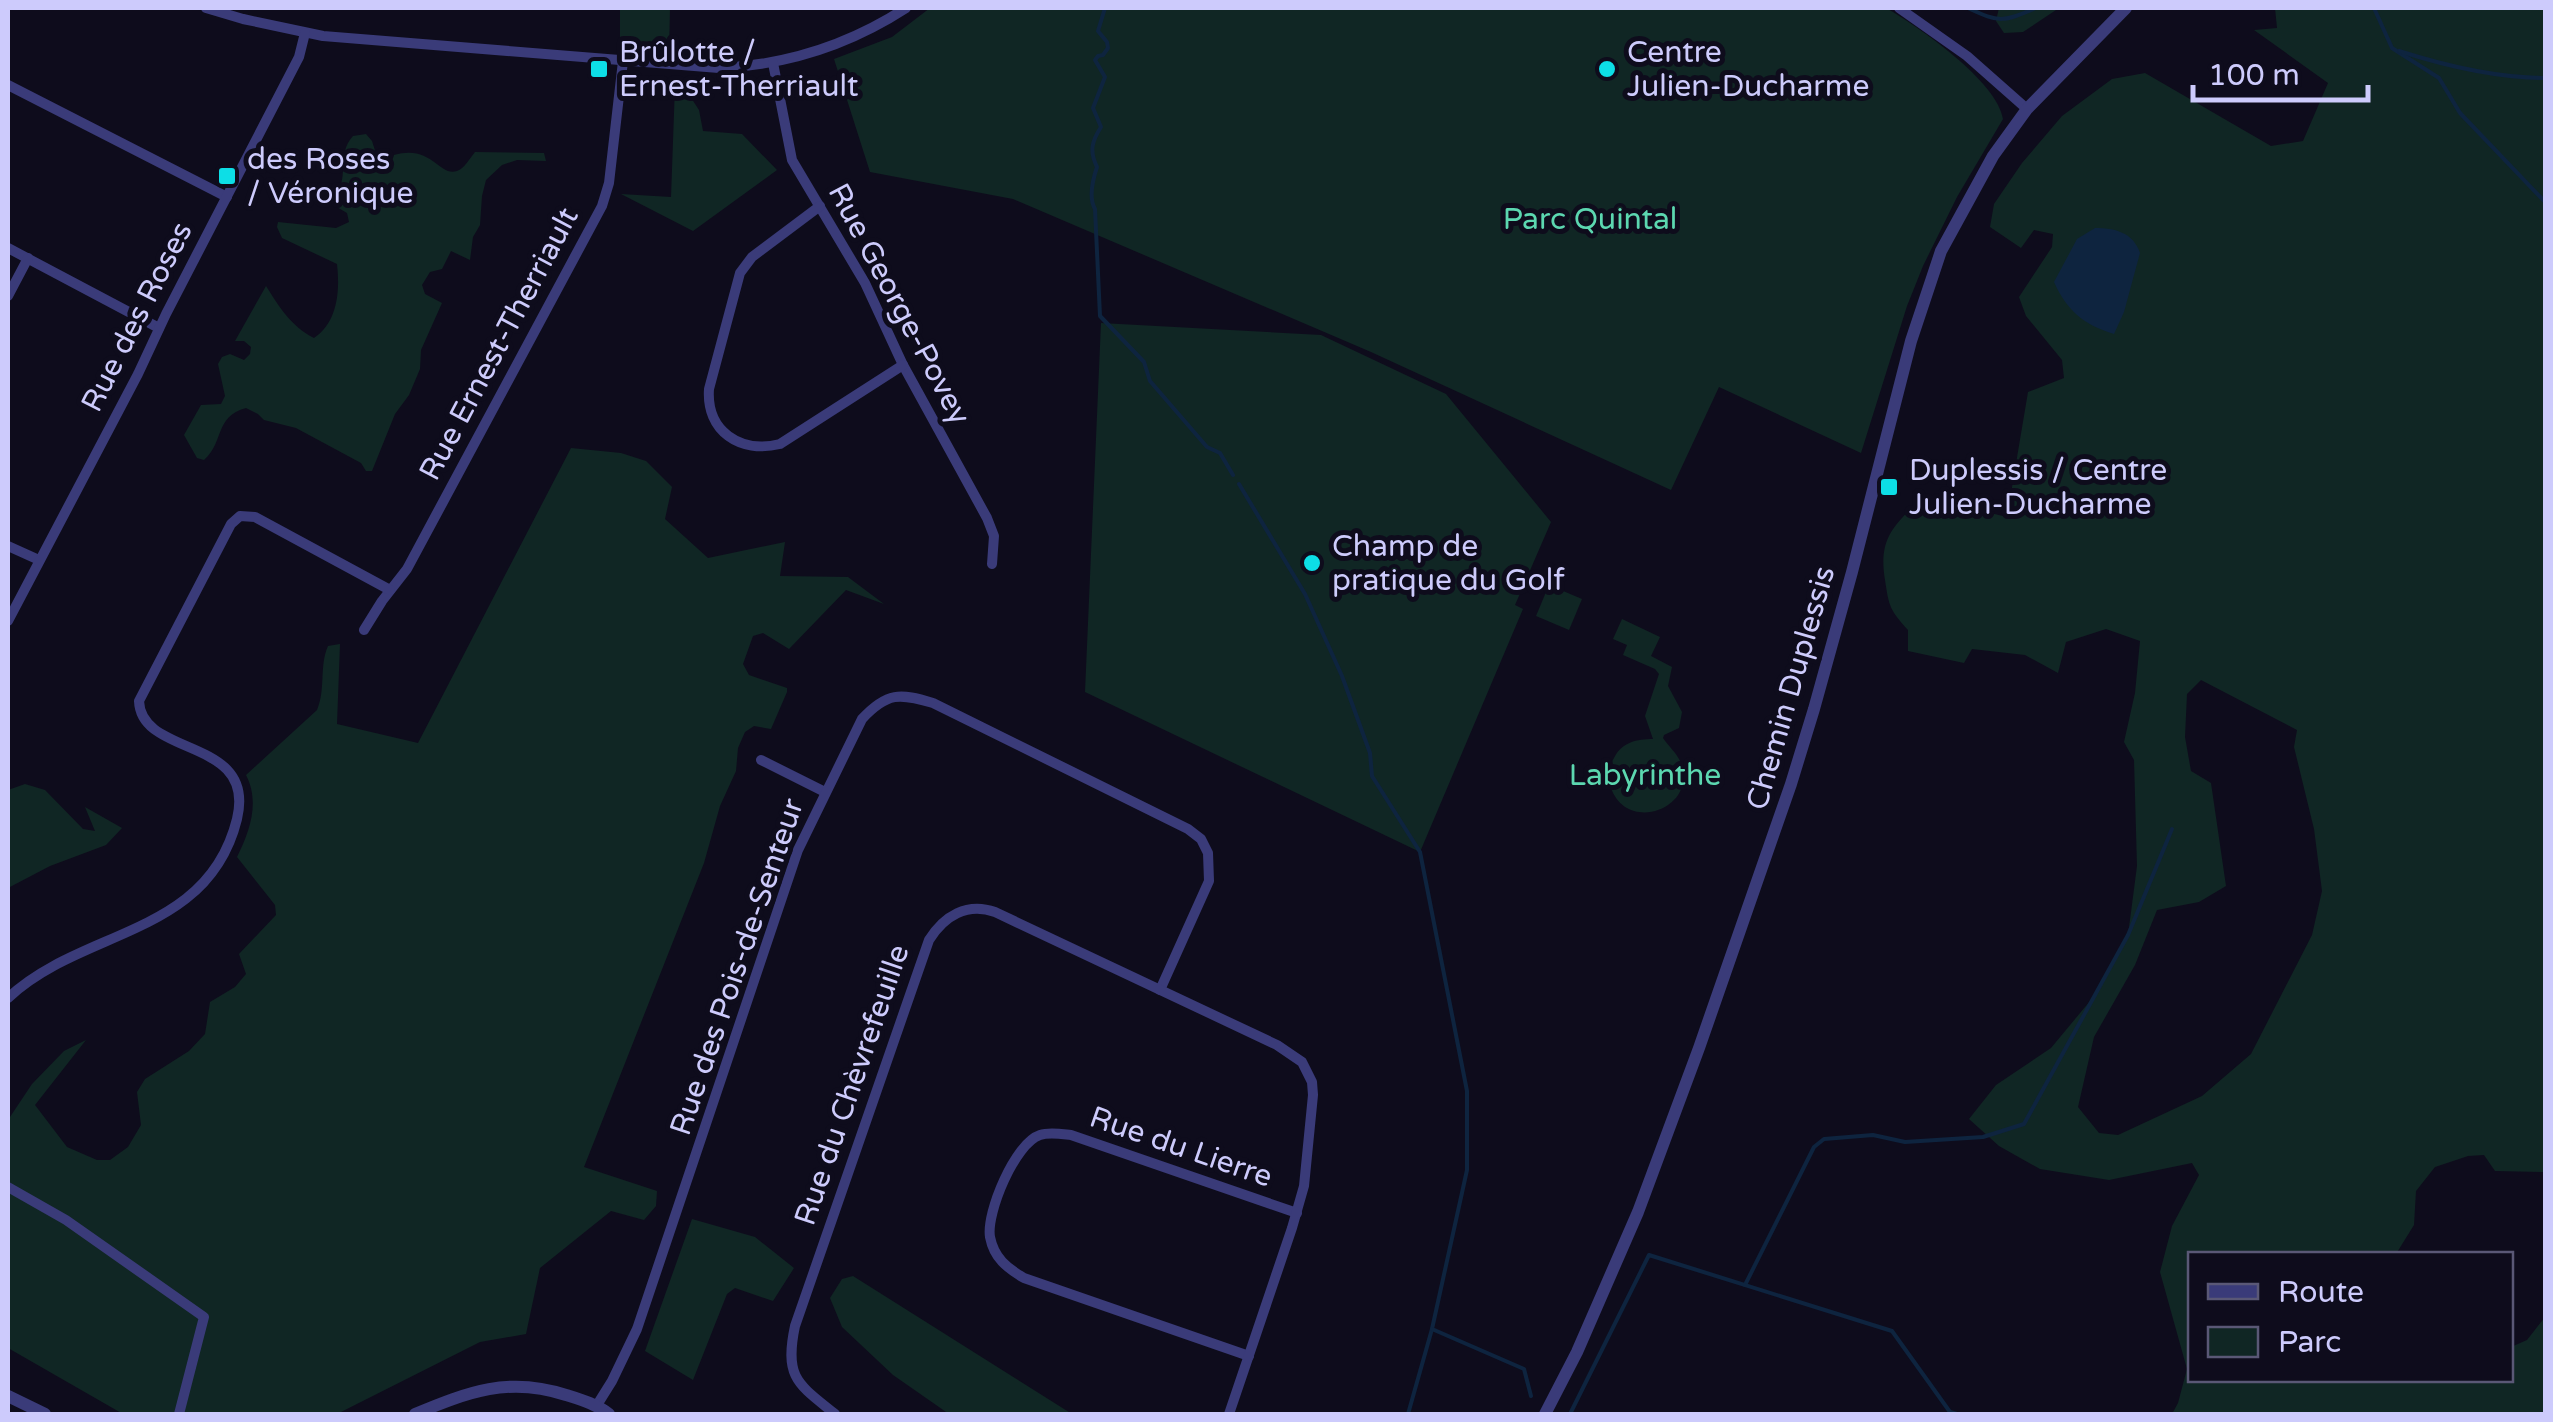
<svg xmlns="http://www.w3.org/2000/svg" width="2553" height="1422" font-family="'Varela Round',sans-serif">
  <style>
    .green { fill: #102624; fill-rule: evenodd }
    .water { fill: #0e243f }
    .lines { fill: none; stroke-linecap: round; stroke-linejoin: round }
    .stream { stroke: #0e243f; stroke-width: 4 }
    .minor { stroke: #3a3b79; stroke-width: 10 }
    .tertiary { stroke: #3a3b79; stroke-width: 12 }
    .poi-dot { fill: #0ddee6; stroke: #0e0c1c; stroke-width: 4 }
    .labels { text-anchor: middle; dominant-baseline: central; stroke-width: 10; stroke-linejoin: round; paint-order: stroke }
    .poi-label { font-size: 30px; fill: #cdcbfc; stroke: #0e0c1c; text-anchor: start }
    .park-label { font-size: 30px; fill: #5cd7b0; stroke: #0e0c1c }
    .street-label { font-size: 30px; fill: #cdcbfc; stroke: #0e0c1c }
  </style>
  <rect width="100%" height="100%" fill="#0e0c1c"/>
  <!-- green -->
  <g class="green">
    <polygon points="620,8 670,8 669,53 620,49"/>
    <path d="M930,8H1886C1918,26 1998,82 2003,119L1957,197L1923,266L1907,306L1861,453L1719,387L1671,490L1371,352L1013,199L870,172L834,59L892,37Z"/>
    <polygon points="1999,8 2059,8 2023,32 2004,33 1996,21"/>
    <path d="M2275,8H2545V1172L2495,1171L2484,1155L2468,1156L2435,1167L2416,1191L2414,1225L2396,1254H2190V1380H2510L2511,1347L2527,1340L2545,1317V1414H2172L2178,1403L2187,1369L2160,1272L2172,1226L2199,1175L2192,1163L2109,1180L2040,1169L1999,1146L1969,1119L1996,1085L2051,1048L2100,989L2128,935L2137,866L2134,760L2124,742L2135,693L2140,641L2106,629L2066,642L2058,673L2025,655L1972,649L1964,663L1908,651V630C1890,610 1889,607 1885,580C1878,538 1894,525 1923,497L2007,517L2028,392L2064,378L2062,360L2026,316L2019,297L2052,247L2053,234L2034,230L2021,248L1990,227L1994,204L2022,163L2062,116L2112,79L2145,73L2271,146L2303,141L2328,83L2254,30L2277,28ZM2201,680L2297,730L2294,747L2314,829L2322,891L2312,935L2251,1054L2202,1096L2118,1135L2099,1133L2078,1107L2094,1037L2135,965L2157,910L2199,902L2226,886L2211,783L2191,771L2185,737L2187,694Z"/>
    <polygon points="675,85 684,87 699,110 703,131 742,134 777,170 693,231 621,194 671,197"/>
    <path d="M366,134L372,141L379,163L391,164L394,155C432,144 439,177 457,171C464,169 470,158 475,152L544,153L546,161L517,160L502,165L486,180L482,196L480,225L473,237L470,260L451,251L442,269L430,272L422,285L425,294L442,303L421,350L420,369L409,395L395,414L372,471H366L361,463L296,428L264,420L258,414L246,408C214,417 225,441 204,460L197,458L184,435L201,405L221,404L225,396L218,364L222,357L230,354L244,360L250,354L251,347L244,341H235L266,286C280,308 291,326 314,338C338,322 340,290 337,264L282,238L277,227L278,222L336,228L349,222L347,213L335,206L334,196C351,179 335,156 353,136Z"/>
    <polygon points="1101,323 1321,335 1446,394 1551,522 1515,605 1523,609 1420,852 1085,692"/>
    <path d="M571,448L621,453L646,461L672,487L665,519L708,558L785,542L780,576L848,577L884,604L846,590L789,649L763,633L753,636L743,664L749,675L787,688V692L771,729L754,726L745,732L738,748L736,771L720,806L704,863L584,1167L657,1191L656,1206L644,1220L611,1211L540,1268L526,1334L480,1342L337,1414H123L8,1348V1120L32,1084L64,1051L86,1040L35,1105L67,1147L97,1160H110L128,1147L141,1125L137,1092L145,1079L189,1051L205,1034L210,1002L235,987L246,974L239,954L276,915L275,905L237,857C250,831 260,802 246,775L317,710C326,689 319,666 328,646L340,644L337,724L418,743Z"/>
    <polygon points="1549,585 1582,599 1569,630 1536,616"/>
    <path d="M1622,619L1660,637L1651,656L1672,667L1668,686L1682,712L1679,728L1664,735L1663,738C1669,747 1677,753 1681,763C1698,809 1627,834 1611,788C1608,778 1608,767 1614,758C1622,742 1637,739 1653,739L1645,716L1659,674L1655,669L1623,655L1627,645L1613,639Z"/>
    <polygon points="25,784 45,790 83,829 95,831 85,807 122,828 106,845 50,866 8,888 8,790"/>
    <polygon points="692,1219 755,1237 794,1268 773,1301 735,1288 727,1294 693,1380 645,1351"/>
    <polygon points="853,1276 1072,1414 949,1414 893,1375 842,1327 830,1298 842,1279"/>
  </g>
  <!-- water -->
  <path class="water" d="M2095,228C2114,228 2133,232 2140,253L2124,312L2114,334C2084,325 2067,311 2054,282L2077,239Z"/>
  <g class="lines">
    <!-- stream -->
    <g class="stream">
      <path d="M1105,8L1098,31L1107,42L1108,48L1103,55L1098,56L1095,60L1105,77L1093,108L1101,127C1092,141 1089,151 1097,167C1093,179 1088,197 1095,209L1100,316L1144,362L1150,381L1207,447L1220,453L1233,475"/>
      <path d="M1968,8C2000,23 2003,22 2036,8"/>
      <polyline points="2374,8 2392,48 2439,78 2460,113 2546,203"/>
      <path d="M2399,51C2446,66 2495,78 2546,78"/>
      <polyline points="1239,484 1305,594 1342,676 1370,753 1372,776 1420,852 1467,1091 1467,1170 1432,1329 1408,1414"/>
      <polyline points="1745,1285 1814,1147 1824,1139 1873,1135 1905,1142 1983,1137 2024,1124 2128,935 2172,829"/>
      <polyline points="1432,1329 1524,1369 1531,1396"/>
      <polyline points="1570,1414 1649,1255 1892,1331 1950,1412 1957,1414"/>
    </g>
    <!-- minor -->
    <g class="minor">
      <path d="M206,8L243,19L323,36L719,68C787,65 849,45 906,8"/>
      <polyline points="1899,8 1967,56 2027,109"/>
      <polyline points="773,63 792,160 865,283 903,365 987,518 994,536 992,564"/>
      <polyline points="8,85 227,197"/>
      <path d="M820,206L752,257L740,273L709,389C706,431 740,454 780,444L903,365"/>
      <polyline points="8,248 159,328"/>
      <polyline points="8,296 28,258"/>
      <polyline points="8,546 39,560"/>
      <polyline points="8,621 138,374 166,314 299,57 305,33"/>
      <polyline points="364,630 382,601 407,569 602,206 609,183 623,61"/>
      <polyline points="761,760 825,792"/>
      <path d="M8,998C82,928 208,937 237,819C257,736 141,758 139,701L231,524L240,516L255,517L390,590"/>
      <polyline points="8,1187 66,1220 204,1317 179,1414"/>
      <path d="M1249,1356L1024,1278C1007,1268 994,1258 990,1237C986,1213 1015,1143 1040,1135C1049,1132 1061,1134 1071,1135L1297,1213"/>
      <path d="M597,1405L612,1381L637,1329L798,850L862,719C887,692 900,693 933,703L1188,829L1201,839L1208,853L1209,881L1160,990"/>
      <path d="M835,1414C798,1384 784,1378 795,1326L929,940C944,916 967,902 995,912L1277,1045L1302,1062L1312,1082L1313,1095L1304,1186L1292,1228L1229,1414"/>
    </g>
    <!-- tertiary -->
    <g class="tertiary">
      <polyline points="8,1396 45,1414"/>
      <path d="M415,1414C468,1392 509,1376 566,1395C582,1400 596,1404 609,1414"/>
      <polyline points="1545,1414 1577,1352 1638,1212 1699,1048 1791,784 1814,709 1852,572 1911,341 1941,251 1993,156 2027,109 2126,8"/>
    </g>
  </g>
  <!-- markers -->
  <g class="poi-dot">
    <rect x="589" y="59" width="20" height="20" rx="5"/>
    <circle cx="1607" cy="69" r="10"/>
    <rect x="217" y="166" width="20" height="20" rx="5"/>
    <rect x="1879" y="477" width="20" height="20" rx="5"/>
    <circle cx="1312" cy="563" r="10"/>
  </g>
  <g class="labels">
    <!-- poi labels -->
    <g class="poi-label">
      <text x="619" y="52">Brûlotte /<tspan x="619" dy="34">Ernest-Therriault</tspan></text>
      <text x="1627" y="52">Centre<tspan x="1627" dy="34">Julien-Ducharme</tspan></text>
      <text x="247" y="159">des Roses<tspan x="247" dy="34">/ Véronique</tspan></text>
      <text x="1909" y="470">Duplessis / Centre<tspan x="1909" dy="34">Julien-Ducharme</tspan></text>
      <text x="1332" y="546">Champ de<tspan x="1332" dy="34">pratique du Golf</tspan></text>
    </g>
    <!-- park labels -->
    <g class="park-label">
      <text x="1590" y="219">Parc Quintal</text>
      <text x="1645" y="775">Labyrinthe</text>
    </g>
    <!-- street labels -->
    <g class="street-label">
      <text transform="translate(899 304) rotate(62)">Rue George-Povey</text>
      <text transform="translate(137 317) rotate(-63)">Rue des Roses</text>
      <text transform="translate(499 344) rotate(-62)">Rue Ernest-Therriault</text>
      <text transform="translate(1791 688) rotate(-74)">Chemin Duplessis</text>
      <text transform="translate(737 967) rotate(-71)">Rue des Pois-de-Senteur</text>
      <text transform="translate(852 1085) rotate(-71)">Rue du Chèvrefeuille</text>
      <text transform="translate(1181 1147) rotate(19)">Rue du Lierre</text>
    </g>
  </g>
  <!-- border -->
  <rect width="2553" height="1422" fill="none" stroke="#cdcbfc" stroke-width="20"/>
  <!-- legend -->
  <rect x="2188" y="1252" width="325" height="130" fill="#0e0c1c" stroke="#5a5876" stroke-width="2.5"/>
  <rect x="2208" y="1284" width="50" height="15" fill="#3a3b79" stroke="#5a5876" stroke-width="2.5"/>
  <text x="2278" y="1302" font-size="30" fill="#cdcbfc">Route</text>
  <rect x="2208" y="1327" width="50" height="30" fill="#102624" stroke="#5a5876" stroke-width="2.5"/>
  <text x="2278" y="1352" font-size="30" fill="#cdcbfc">Parc</text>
  <!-- scale -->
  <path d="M2193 85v15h175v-15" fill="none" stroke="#cdcbfc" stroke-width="5"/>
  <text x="2208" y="85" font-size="30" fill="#cdcbfc" stroke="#0e0c1c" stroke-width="8" paint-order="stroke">100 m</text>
</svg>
